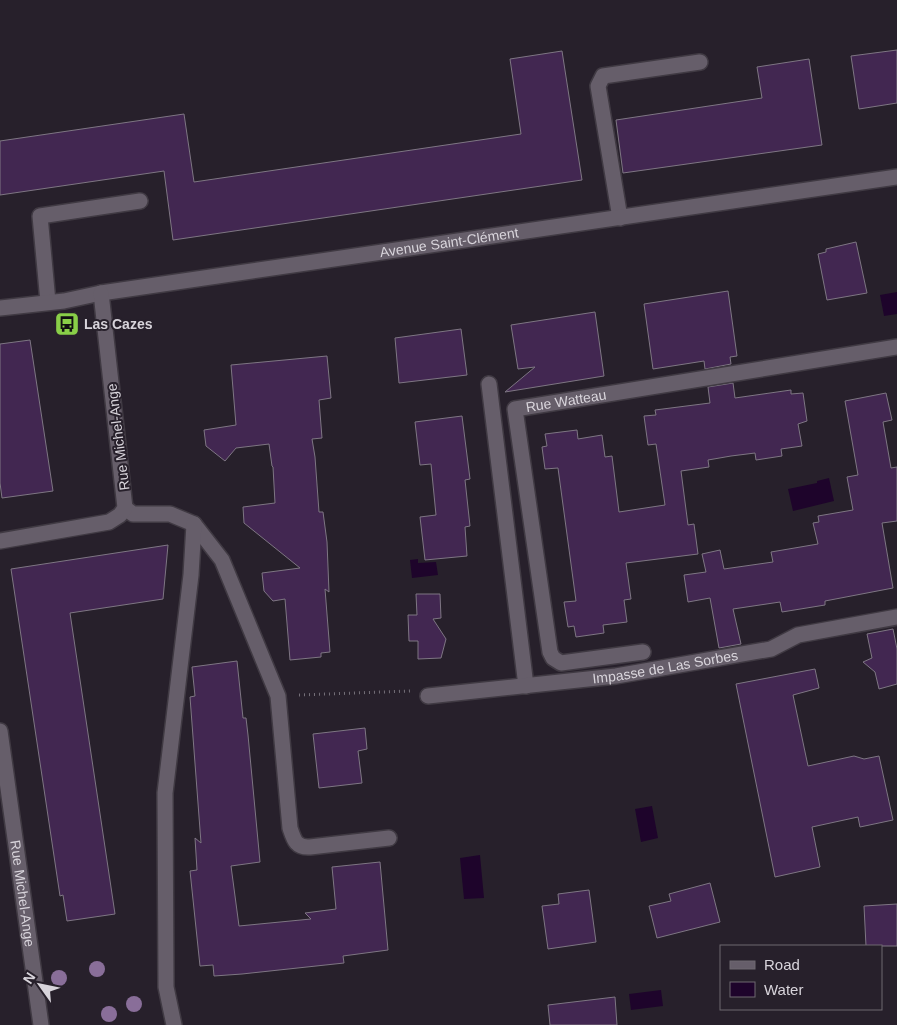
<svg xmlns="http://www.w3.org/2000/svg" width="897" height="1025" font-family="Arial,sans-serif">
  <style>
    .water { fill: #1e042b }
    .building { fill: #422751; stroke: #7e7683 }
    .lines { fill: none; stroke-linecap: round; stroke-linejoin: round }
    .minor-casing { stroke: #403a43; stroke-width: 18 }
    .path { stroke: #746f78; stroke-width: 3; stroke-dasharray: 1 4; stroke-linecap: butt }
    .minor { stroke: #665e6a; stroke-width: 15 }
    .tree { fill: #896e99 }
    .labels { text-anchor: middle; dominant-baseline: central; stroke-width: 4; stroke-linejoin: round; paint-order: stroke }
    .street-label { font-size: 14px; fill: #d8d4db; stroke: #27202b }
    .poi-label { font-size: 14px; font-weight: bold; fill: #d8d4db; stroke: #27202b; text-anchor: start }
  </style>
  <rect width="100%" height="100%" fill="#27202b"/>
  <!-- water -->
  <g class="water">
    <polygon points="897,292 897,314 884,316 880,295"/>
    <polygon points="829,478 834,501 793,511 788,489 817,483 817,481"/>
    <polygon points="418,559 418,563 436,562 438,575 412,578 410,560"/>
    <polygon points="652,806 658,838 641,842 635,809"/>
    <polygon points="480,855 484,898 464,899 460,858"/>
    <polygon points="661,990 663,1006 631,1010 629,994"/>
  </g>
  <!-- building -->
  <g class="building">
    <polygon points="897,50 897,103 859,109 851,56"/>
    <polygon points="562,51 582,180 173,240 164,171 0,195 0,141 184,114 194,182 521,134 510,59"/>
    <polygon points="809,59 822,145 623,173 616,120 762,98 757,67"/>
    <polygon points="856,242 867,293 827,300 818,254 826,252 826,249"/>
    <polygon points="728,291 737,356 730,357 731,364 705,369 704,361 653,369 644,304"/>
    <polygon points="595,312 604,376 505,392 535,367 518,369 511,325"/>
    <polygon points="461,329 467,375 399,383 395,338"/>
    <polygon points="30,340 53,491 2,498 0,483 0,344"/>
    <polygon points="327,356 331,398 319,400 322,438 312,439 315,457 319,512 323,512 327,542 329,592 325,589 330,652 321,653 321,657 290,660 285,599 273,601 264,591 262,573 300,568 244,523 243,507 275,503 273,467 272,466 269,444 236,448 225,461 206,446 204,430 236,425 231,365"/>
    <polygon points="733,383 735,398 791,390 791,394 803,393 807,421 798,424 802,446 781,449 782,456 756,460 755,453 731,456 708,460 709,467 681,471 688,525 694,524 698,554 626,563 631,599 624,600 627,622 603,625 604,633 576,637 574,626 568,627 564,602 576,601 558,468 545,469 542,447 547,446 545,434 577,430 578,439 602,435 605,457 612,456 619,512 665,505 656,444 648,445 644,416 656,415 655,410 710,403 708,387"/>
    <polygon points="886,393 892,420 883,422 891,468 897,467 897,521 882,523 893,588 825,601 825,605 782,612 780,602 733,609 741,644 719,648 710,598 688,602 684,575 706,572 702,554 720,550 724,569 773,562 771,552 818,544 813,523 819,522 818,516 853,510 847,477 858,475 845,401"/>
    <polygon points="462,416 470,479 465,480 470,526 465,527 467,556 425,560 420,517 436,515 431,464 420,465 415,422"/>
    <polygon points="168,545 163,599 70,613 115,914 67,921 63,895 60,896 11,569"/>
    <polygon points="416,594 440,594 441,618 433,619 446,639 441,658 418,659 418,641 409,641 408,615 417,615"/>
    <polygon points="893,629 897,649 897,684 879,689 875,672 863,662 872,658 867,634"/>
    <polygon points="237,661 243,718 246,718 248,735 260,862 231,866 239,926 311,919 305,913 336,909 332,867 380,862 388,950 343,956 344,963 242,974 214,976 213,965 200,966 190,871 197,870 195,838 201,843 190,697 195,696 192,667"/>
    <polygon points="815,669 819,688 793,695 808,766 854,756 864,759 879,756 893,820 860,827 858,817 812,827 820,867 775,877 736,684"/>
    <polygon points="365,728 367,749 358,751 362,783 319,788 313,734"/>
    <polygon points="710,883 720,922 657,938 649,906 671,901 669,894"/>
    <polygon points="589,890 596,942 548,949 542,906 559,904 558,894"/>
    <polygon points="897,904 897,946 866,946 864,906"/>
    <polygon points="615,997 617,1025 550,1025 548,1005"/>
  </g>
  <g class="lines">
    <defs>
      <g id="minor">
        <polyline points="620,218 598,86 603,76 700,62"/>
        <polyline points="48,302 40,216 140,201"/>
        <path id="s1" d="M0,308L64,301L101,293L897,177"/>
        <polyline points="489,384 526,686"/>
        <path d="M125,508L133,514H170L194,524L222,560L278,696L290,828C294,840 296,848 310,847L389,838"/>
        <polyline points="0,541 109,522 120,515 125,508 101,293"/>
        <path id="s2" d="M643,652L561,663L553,658L550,652L515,409L897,347"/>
        <path id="s3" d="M428,696L616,676L771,649L798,635L897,617"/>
        <path id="s4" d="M0,731L41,1025"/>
        <polyline points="174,1025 166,987 165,793 191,575 194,524"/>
      </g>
    </defs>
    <!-- minor casing -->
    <use href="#minor" class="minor-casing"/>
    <!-- path -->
    <polyline class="path" points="299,695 410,691"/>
    <!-- minor -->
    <use href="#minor" class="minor"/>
  </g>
  <!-- trees -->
  <g class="tree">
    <circle cx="97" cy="969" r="8"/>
    <circle cx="59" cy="978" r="8"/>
    <circle cx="134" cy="1004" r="8"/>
    <circle cx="109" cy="1014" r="8"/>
  </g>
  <!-- icons -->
  <defs>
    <symbol id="bus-square" viewBox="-11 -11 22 22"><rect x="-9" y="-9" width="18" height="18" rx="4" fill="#89cf48" stroke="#27202b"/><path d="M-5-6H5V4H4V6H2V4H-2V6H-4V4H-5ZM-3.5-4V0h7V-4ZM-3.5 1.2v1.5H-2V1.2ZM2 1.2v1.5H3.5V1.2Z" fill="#111"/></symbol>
  </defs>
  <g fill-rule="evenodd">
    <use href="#bus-square" x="53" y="310" width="28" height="28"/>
  </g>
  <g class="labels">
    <!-- street labels -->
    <g class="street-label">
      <text stroke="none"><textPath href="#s1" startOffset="454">Avenue Saint-Clément</textPath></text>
      <text stroke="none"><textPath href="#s2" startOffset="396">Rue Watteau</textPath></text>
      <text transform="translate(118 437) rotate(-97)">Rue Michel-Ange</text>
      <text stroke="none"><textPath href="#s3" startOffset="239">Impasse de Las Sorbes</textPath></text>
      <text stroke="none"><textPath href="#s4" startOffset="164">Rue Michel-Ange</textPath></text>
    </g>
    <!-- poi labels -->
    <g class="poi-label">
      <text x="84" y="324">Las Cazes</text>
    </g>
  </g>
  <!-- legend -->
  <rect x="720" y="945" width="162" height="65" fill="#27202b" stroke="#6e6871"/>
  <rect x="730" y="961" width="25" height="8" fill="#665e6a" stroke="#6e6871"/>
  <text x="764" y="970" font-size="15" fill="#d8d4db">Road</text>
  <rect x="730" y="982" width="25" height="15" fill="#1e042b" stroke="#6e6871"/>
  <text x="764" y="995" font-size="15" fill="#d8d4db">Water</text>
  <!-- north arrow -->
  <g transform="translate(40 985) rotate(303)" stroke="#27202b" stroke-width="4" paint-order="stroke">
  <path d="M0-4L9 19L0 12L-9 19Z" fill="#d8d4db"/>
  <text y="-8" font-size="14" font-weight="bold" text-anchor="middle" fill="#d8d4db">N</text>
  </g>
</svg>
